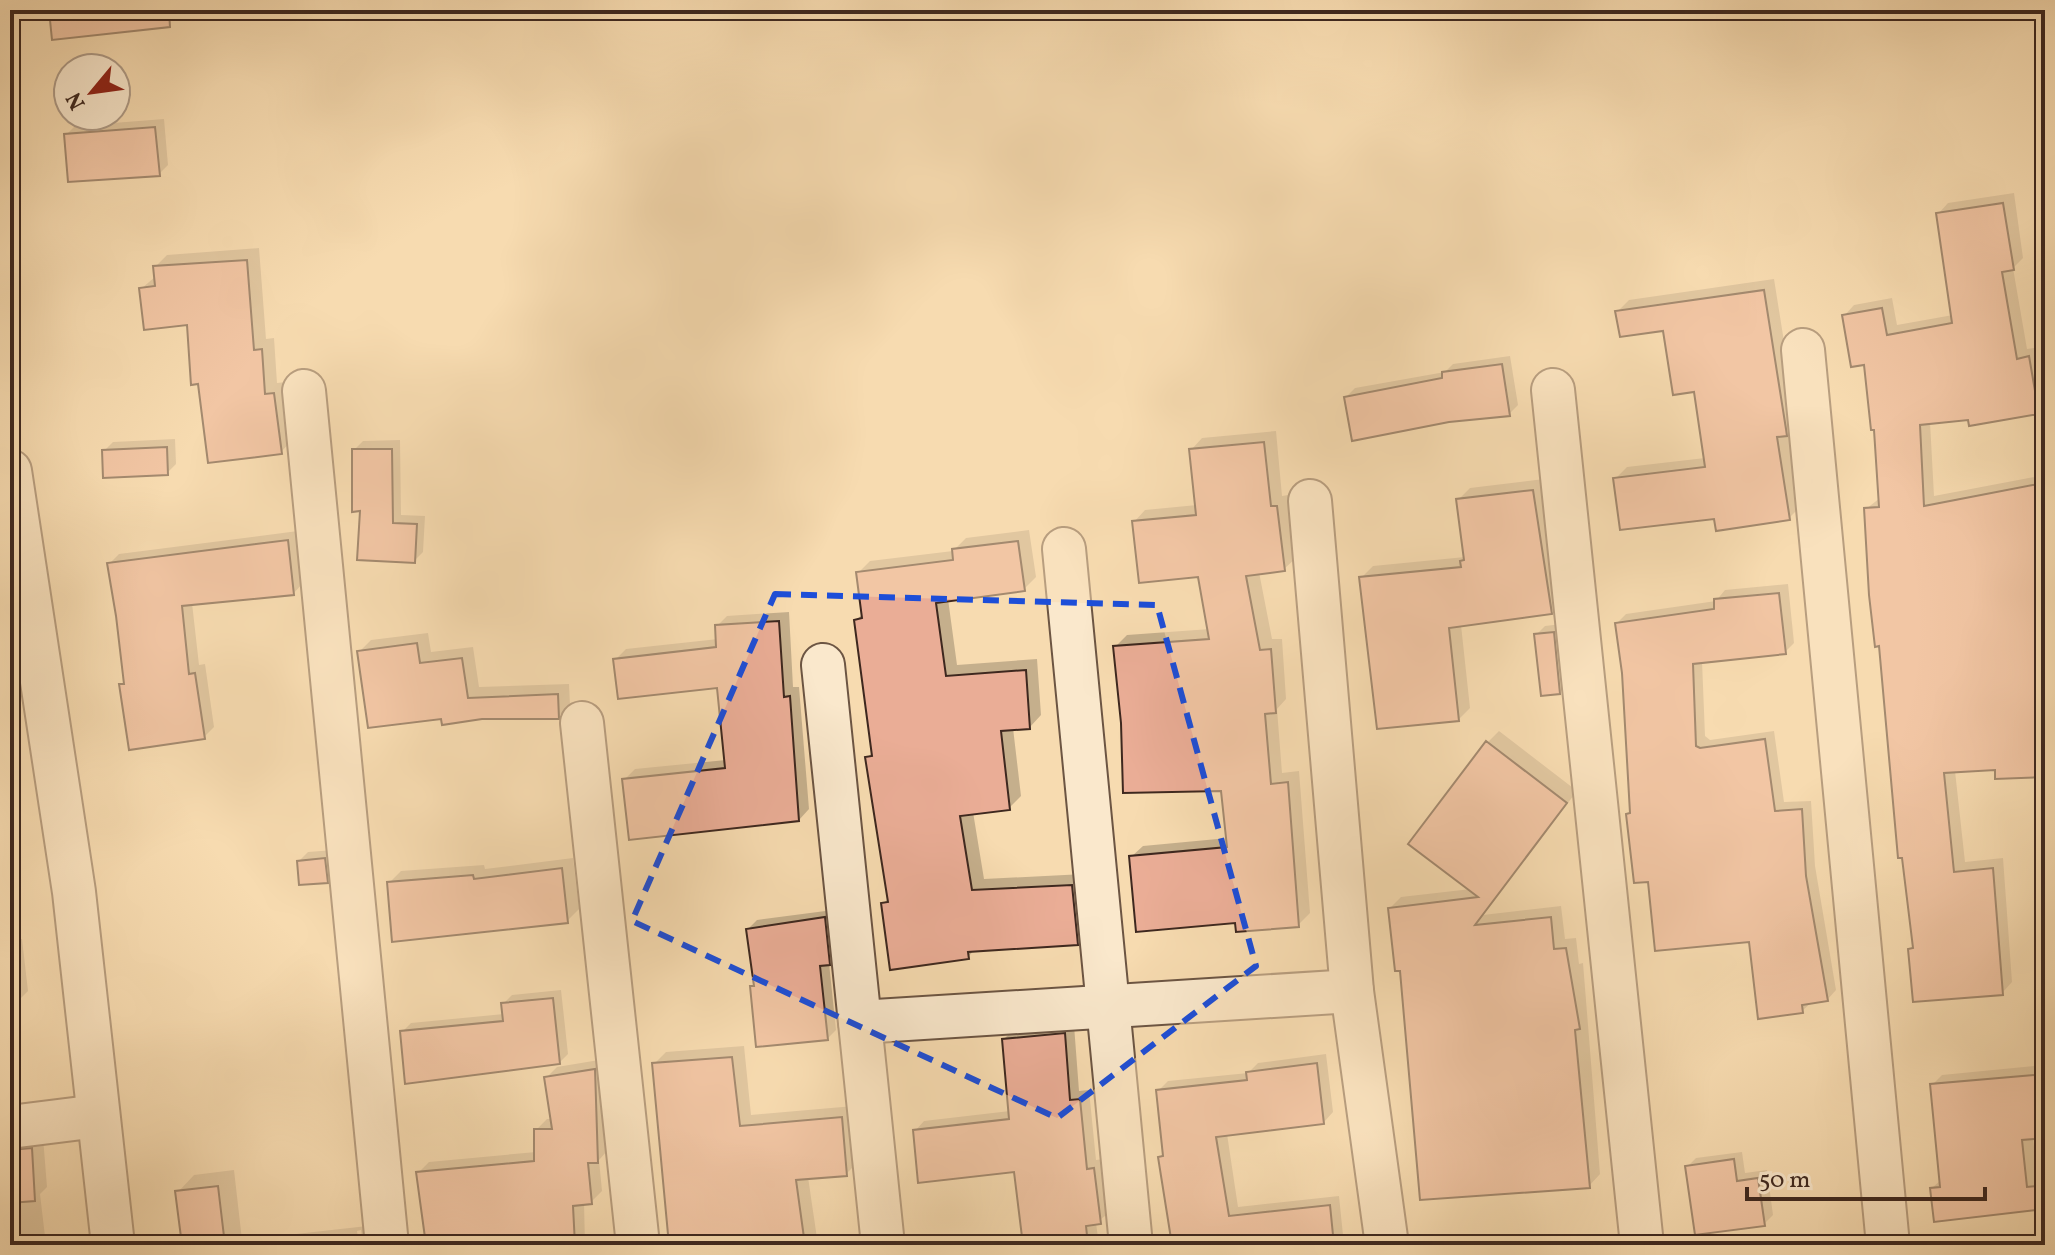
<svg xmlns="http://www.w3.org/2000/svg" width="2055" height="1255" font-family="Vollkorn,serif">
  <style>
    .shadow { fill: #0003 }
    .building { fill: #eaad96; stroke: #3e281f; stroke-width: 2 }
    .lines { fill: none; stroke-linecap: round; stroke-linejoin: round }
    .minor-casing { stroke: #6c5543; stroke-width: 46 }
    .minor { stroke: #fae8cc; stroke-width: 42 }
    .marked { fill: none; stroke: #1d4ed8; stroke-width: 6; stroke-dasharray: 16 10; stroke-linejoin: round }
  </style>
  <rect width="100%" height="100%" fill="#f7dbb0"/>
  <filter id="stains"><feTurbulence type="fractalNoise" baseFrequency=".0025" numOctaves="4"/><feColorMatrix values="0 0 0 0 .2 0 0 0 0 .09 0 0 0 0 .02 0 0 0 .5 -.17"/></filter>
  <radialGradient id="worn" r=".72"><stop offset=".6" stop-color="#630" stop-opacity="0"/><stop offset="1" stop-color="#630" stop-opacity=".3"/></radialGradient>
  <!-- shadow -->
  <g class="shadow">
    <polygon points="164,119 168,165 159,174 66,135 75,126"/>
    <polygon points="2014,193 2023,258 2013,268 2027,349 2040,347 2045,405 2038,412 1930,422 1934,496 2045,475 2045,775 1996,768 1955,771 1965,862 2003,858 2012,982 2002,993 1910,949 1915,945 1866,509 1880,498 1876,427 1866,363 1844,316 1854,305 1892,298 1897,325 1953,315 1938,214 1948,203"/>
    <polygon points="259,248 266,339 274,338 277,383 286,382 293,439 281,452 200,382 189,322 141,289 156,276 155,267 167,255"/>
    <polygon points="1774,279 1797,423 1788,432 1800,507 1789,518 1716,516 1615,479 1627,467 1705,458 1696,389 1665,329 1617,312 1629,300"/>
    <polygon points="1510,356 1518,405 1509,414 1346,397 1355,388 1445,372 1453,364"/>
    <polygon points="1276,431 1282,496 1288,495 1296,558 1284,569 1259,572 1272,639 1282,639 1286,699 1277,709 1282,773 1299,771 1310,913 1298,925 1131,857 1143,846 1228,838 1222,789 1123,723 1115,647 1127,635 1210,629 1200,574 1134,522 1145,510 1197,505 1191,450 1202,438"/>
    <polygon points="175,439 176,464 167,473 104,451 113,442"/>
    <polygon points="400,440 401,515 425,516 423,552 414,561 362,509 354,450 363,441"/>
    <polygon points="1544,479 1563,600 1551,612 1461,625 1470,708 1458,720 1361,578 1373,566 1465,557 1458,500 1470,488"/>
    <polygon points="1029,530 1036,577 1024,589 948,599 957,665 1037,659 1041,715 1030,727 1013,728 1021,796 1009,808 973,812 984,879 1084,874 1089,931 1077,943 975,949 968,957 883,904 890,897 867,758 874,751 856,620 864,613 858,573 870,561 953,551 966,538"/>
    <polygon points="298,531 303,583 293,594 192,603 199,665 205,664 214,727 204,737 121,685 125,681 109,564 119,554"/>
    <polygon points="1788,584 1794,643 1785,652 1702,661 1705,736 1710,740 1774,731 1784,802 1811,801 1815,866 1836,990 1827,1000 1812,1002 1802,1011 1750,940 1650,879 1628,814 1632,811 1624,673 1617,623 1626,614 1716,601 1725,590"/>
    <polygon points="789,612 793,687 799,687 809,809 799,820 624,780 635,769 726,760 719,686 616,659 626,649 718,639 717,626 727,616"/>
    <polygon points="1562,624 1569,683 1560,692 1536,635 1545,626"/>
    <polygon points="428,633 431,652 473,647 479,687 569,684 570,705 558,717 443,716 360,651 371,640"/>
    <polygon points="1499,731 1577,791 1483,915 1561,906 1565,939 1576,938 1579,964 1583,963 1600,1174 1589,1186 1401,969 1390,908 1401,897 1471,889 1487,743"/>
    <polygon points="334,850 336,872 327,881 299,861 308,852"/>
    <polygon points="573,858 579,909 567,921 389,883 401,871 484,865 485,869"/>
    <polygon points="833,910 838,954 829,963 836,1030 827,1039 752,987 756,983 748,929 757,920"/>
    <polygon points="22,939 28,991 16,1003 10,1004 10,941"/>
    <polygon points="561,990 568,1054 559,1063 407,1082 402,1032 411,1023 504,1014 503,1004 512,995"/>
    <polygon points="1074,1025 1079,1091 1089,1090 1096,1160 1103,1159 1110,1212 1096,1223 1099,1245 948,1245 1024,1237 1015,1170 915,1131 924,1121 1010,1111 1004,1039 1013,1030"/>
    <polygon points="744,1046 751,1115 854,1106 858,1162 846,1174 808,1177 818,1245 671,1245 654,1064 666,1052"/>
    <polygon points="1326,1054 1333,1112 1324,1122 1227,1134 1238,1207 1339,1196 1344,1245 1174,1245 1160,1157 1165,1152 1158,1091 1168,1081 1248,1073 1258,1063"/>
    <polygon points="605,1059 608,1150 599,1160 602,1191 591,1202 584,1203 585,1245 427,1245 418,1173 429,1162 536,1152 536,1130 547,1119 553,1119 546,1078 557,1067"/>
    <polygon points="2045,1065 2045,1136 2033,1137 2037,1177 2045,1177 2045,1216 2038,1216 2037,1208 1932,1188 1942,1179 1932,1085 1942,1075"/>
    <polygon points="10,1136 43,1137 47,1187 40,1194 46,1245 10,1245"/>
    <polygon points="1742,1152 1745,1173 1767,1170 1773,1215 1764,1224 1687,1167 1696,1158"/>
    <polygon points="234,1170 242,1240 376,1225 379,1245 363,1245 361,1230 357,1231 359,1245 184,1245 178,1192 194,1175"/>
  </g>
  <!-- building -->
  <g class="building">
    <polygon points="49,10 169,10 170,27 52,40"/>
    <polygon points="155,127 160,176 68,182 64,134"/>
    <polygon points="2003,203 2014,270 2002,272 2017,359 2029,356 2039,414 1969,426 1968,420 1920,425 1924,506 2038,484 2045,524 2045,547 2038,548 2045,613 2045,777 1995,779 1995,770 1944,773 1954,872 1993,868 2003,995 1913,1002 1908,949 1913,948 1902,858 1898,858 1879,646 1875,647 1869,595 1864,508 1879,507 1874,430 1871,430 1864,365 1851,367 1842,315 1882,308 1887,335 1952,323 1936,213"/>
    <polygon points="247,260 254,350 262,349 265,394 274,393 282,454 208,463 198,384 191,385 187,325 144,330 139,288 155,286 153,266"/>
    <polygon points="1764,290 1786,429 1787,436 1777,437 1790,520 1716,531 1714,519 1620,530 1613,478 1705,467 1694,392 1673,395 1663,331 1620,337 1615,311"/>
    <polygon points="1502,364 1510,416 1449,422 1352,441 1344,397 1442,378 1442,372"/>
    <polygon points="1264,442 1271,506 1277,506 1285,571 1246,576 1260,650 1271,649 1276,713 1265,714 1271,784 1288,782 1299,927 1236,932 1235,923 1136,932 1129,856 1227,847 1221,791 1123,793 1121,723 1113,646 1209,639 1198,577 1139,583 1132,521 1196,515 1189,449"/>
    <polygon points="167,447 168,475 103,478 102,450"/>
    <polygon points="352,449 392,449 393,523 417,524 415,563 357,560 360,511 352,512"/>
    <polygon points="1533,490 1552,614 1449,628 1459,721 1377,729 1359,577 1461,567 1460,561 1464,560 1456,499"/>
    <polygon points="288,540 294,595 182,606 189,674 195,673 205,739 129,750 119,684 124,684 116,616 107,563"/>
    <polygon points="1018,541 1025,591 936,603 946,676 1026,670 1030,729 1001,731 1010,810 960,816 972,890 1072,885 1078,945 968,952 969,959 890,970 881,903 888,902 865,757 872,756 854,620 862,618 856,572 953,560 952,549"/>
    <polygon points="1779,593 1786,654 1693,664 1696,746 1700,748 1765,739 1775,811 1802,809 1806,876 1828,1001 1802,1005 1803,1013 1758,1019 1749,942 1655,951 1648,882 1634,883 1626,814 1630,813 1622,673 1615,623 1714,609 1714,599"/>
    <polygon points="779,621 784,697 790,696 799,821 629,840 622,779 725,768 717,688 618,699 613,659 716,647 715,625"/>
    <polygon points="1554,632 1560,694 1541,696 1534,634"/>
    <polygon points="417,643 420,663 462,658 468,698 558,694 559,719 482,719 442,725 441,719 368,728 357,651"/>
    <polygon points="1486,741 1567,803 1475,925 1551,917 1554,949 1566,948 1580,1029 1575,1030 1590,1188 1420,1200 1400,971 1395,971 1388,908 1478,897 1408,844"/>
    <polygon points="325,858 328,883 299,885 297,861"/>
    <polygon points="562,868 568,923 392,942 387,882 473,875 474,879"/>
    <polygon points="825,917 830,965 820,966 828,1040 756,1047 750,986 754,986 746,929"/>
    <polygon points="553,998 560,1064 405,1084 400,1031 503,1021 501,1003"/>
    <polygon points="1065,1033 1070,1100 1080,1099 1087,1169 1094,1168 1101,1224 1086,1226 1088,1245 1023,1245 1014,1172 918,1183 913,1130 1009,1119 1002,1039"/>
    <polygon points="732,1057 740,1126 842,1117 847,1176 796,1180 805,1245 669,1245 652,1063"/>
    <polygon points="1317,1063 1324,1124 1216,1137 1229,1216 1330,1205 1334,1245 1172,1245 1158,1157 1163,1156 1156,1090 1247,1080 1246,1072"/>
    <polygon points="595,1069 598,1163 588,1163 592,1204 573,1206 575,1245 426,1245 416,1172 534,1161 534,1129 552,1129 544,1077"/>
    <polygon points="2045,1074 2045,1138 2022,1140 2027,1187 2045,1185 2045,1209 1934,1222 1930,1188 1940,1187 1930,1084"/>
    <polygon points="32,1148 35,1201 10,1203 10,1150"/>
    <polygon points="1734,1159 1737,1181 1758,1178 1765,1226 1695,1235 1685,1166"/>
    <polygon points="218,1186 225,1245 182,1245 175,1191"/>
  </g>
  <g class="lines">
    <defs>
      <g id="minor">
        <polyline points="1803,350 1888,1245"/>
        <polyline points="1553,390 1642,1245"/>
        <polyline points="304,391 387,1245"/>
        <polyline points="10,471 74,892 113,1245"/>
        <polyline points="1310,501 1352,991 1387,1245"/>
        <polyline points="1064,549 1131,1245"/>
        <polyline points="823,665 883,1245"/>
        <polyline points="582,723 638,1245"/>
        <polyline points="860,1022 1352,991"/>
        <polyline points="10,1127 98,1116"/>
      </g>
    </defs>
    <!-- minor casing -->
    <use href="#minor" class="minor-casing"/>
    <!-- minor -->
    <use href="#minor" class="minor"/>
  </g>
  <!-- marked area -->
  <path d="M0 0H2055V1255H0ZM775,594L1157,605L1256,966L1057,1118L632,921Z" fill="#f7dbb0" fill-opacity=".55" fill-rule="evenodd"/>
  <path class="marked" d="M775,594L1157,605L1256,966L1057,1118L632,921Z"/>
  <!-- margin -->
  <rect width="2055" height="1255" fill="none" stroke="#f7dbb0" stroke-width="40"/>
  <rect x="12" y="12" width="2031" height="1231" fill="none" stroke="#3e281f" stroke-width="4"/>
  <rect x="20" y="20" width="2015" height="1215" fill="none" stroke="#3e281f" stroke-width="2"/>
  <!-- north arrow -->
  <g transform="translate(92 92) rotate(241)"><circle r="38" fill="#fae8cc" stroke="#af9b87" stroke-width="2"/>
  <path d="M0-6L14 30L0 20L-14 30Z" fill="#8f2418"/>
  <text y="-12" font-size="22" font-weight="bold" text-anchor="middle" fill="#3e281f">N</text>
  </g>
  <!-- scale -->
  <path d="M1747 1187v12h238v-12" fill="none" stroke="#3e281f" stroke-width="4"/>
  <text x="1759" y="1187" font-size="24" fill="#3e281f" stroke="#fae8cc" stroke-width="6" paint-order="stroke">50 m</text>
  <rect width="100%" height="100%" filter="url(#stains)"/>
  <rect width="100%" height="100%" fill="url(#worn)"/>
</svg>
